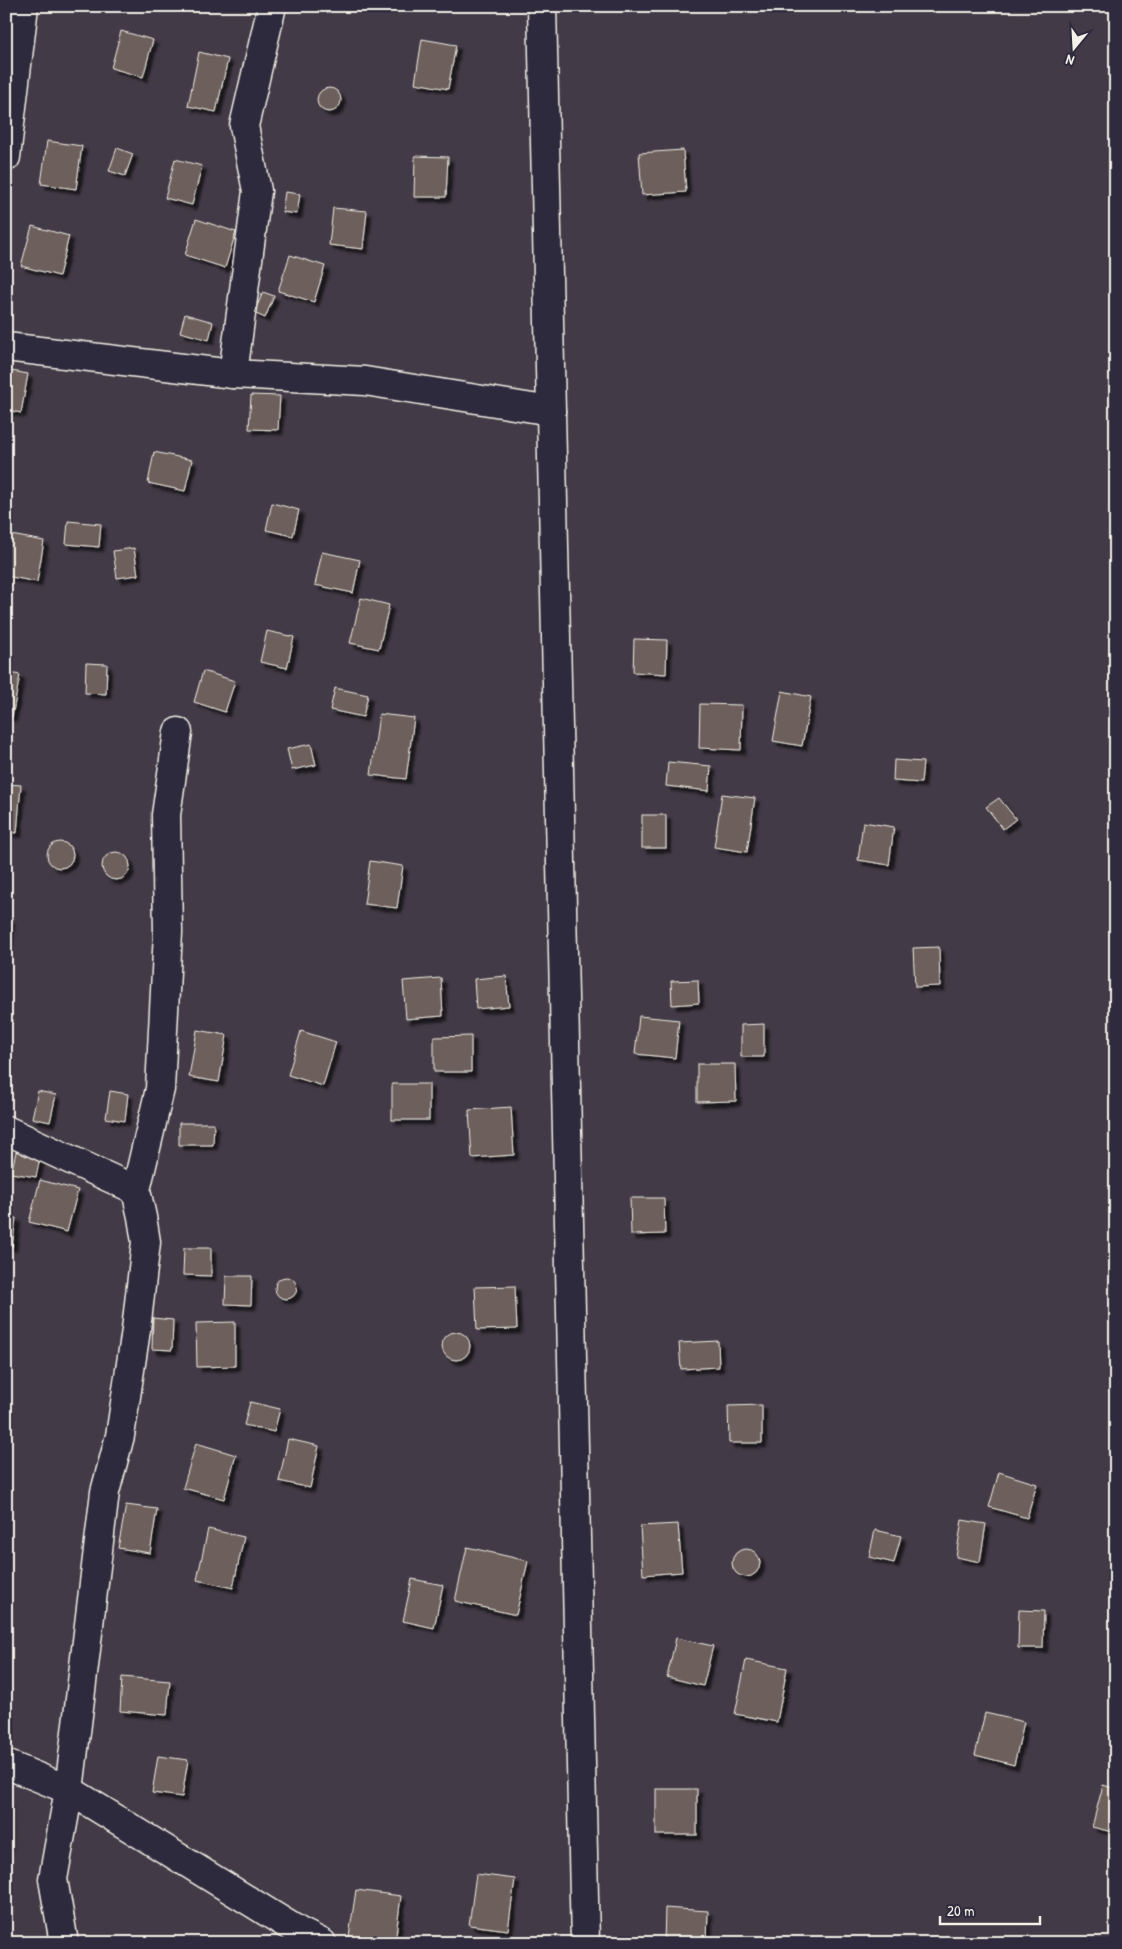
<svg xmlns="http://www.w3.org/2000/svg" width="1122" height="1949" font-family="'Patrick Hand',sans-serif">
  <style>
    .building { fill: #6d605c; stroke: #f4f1e8; filter: url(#shadow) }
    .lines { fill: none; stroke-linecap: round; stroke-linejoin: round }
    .minor-casing { stroke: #f4f1e8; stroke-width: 31 }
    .secondary-casing { stroke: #f4f1e8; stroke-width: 31 }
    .minor { stroke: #2f2a3d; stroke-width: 28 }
    .secondary { stroke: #2f2a3d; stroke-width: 28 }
  </style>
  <defs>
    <filter id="shadow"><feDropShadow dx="4.5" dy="4.5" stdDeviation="1" flood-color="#0009"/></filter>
  </defs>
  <rect width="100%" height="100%" fill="#423a46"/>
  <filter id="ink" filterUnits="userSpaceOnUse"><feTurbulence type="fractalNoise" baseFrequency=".02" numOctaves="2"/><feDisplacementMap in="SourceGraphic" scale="10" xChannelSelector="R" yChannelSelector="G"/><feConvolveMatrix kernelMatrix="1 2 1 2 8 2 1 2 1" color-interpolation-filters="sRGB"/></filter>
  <g filter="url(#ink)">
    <!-- building -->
    <g class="building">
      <polygon points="121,31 153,40 143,77 111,68"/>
      <polygon points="422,39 456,45 448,89 415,83"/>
      <polygon points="199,52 228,59 216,112 188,106"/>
      <circle cx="329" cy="100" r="12"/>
      <polygon points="47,141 82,146 76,189 41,184"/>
      <polygon points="117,148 133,154 125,176 109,171"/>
      <polygon points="683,150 686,192 642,195 639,153"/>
      <polygon points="415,156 448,157 446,197 414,197"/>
      <polygon points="175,159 202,166 192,205 165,198"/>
      <polygon points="285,192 300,194 297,214 282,212"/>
      <polygon points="333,208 367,211 363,249 329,245"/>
      <polygon points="196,219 236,232 225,268 185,255"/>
      <polygon points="32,226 69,236 59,276 21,266"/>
      <polygon points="290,255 325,266 314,302 278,291"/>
      <polygon points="263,292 274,296 265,318 254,313"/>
      <polygon points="185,314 213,322 209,340 180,332"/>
      <polygon points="6,370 28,374 21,413 6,410"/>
      <polygon points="251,395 280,396 278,430 249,429"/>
      <polygon points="154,452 192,460 185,491 148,483"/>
      <polygon points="272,503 299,510 293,536 266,530"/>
      <polygon points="68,521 101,524 99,547 66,544"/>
      <polygon points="11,535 44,541 37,582 6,576 6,559"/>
      <polygon points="134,548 138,575 117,578 113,551"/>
      <polygon points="322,552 360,560 353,593 315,585"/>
      <polygon points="361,598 389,605 379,649 350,643"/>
      <polygon points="267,631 294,637 287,668 260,662"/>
      <polygon points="634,639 667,640 666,674 633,672"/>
      <polygon points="86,663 107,664 106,694 85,693"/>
      <polygon points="203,671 235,681 225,712 194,702"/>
      <polygon points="6,672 20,675 12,717 6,716"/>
      <polygon points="335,688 368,695 363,717 330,710"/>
      <polygon points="782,691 811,697 802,746 773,741"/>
      <polygon points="700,704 742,705 741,750 699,748"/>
      <polygon points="379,714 414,718 406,779 371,775"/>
      <polygon points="311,744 316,765 292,770 287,749"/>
      <polygon points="894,760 923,762 921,783 893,781"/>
      <polygon points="668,762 711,766 709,791 666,786"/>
      <polygon points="6,784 21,785 17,833 6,832"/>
      <polygon points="722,794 755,798 747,852 714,847"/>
      <polygon points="999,798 1016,819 1003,829 986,807"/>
      <rect x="642" y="815" width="24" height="33"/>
      <polygon points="863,822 894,827 889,865 858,860"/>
      <circle cx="60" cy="855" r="13"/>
      <circle cx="116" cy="866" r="14"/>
      <polygon points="370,861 403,866 397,908 364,904"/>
      <polygon points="6,918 10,919 7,953 6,953"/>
      <polygon points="939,947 940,986 915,987 913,948"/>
      <polygon points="506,976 509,1006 476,1009 474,979"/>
      <polygon points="441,978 443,1016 406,1019 403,981"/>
      <polygon points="698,980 699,1003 672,1005 671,981"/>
      <polygon points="639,1016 679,1020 675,1058 635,1054"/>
      <polygon points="764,1024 764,1057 741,1057 741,1025"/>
      <polygon points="197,1030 227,1035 219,1082 189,1077"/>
      <polygon points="301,1031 336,1042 323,1086 288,1075"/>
      <polygon points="471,1036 471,1072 434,1072 434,1037"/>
      <polygon points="697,1064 735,1064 736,1101 697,1102"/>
      <rect x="392" y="1084" width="37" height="36"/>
      <polygon points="38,1091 56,1095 50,1122 32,1118"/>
      <polygon points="110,1091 128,1094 125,1121 106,1118"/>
      <polygon points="511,1107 514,1155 472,1158 469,1110"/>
      <polygon points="179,1123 214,1123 213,1145 179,1145"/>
      <polygon points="17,1148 41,1153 36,1177 11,1173"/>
      <polygon points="40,1180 78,1190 67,1232 29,1222"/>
      <polygon points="630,1198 664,1198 665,1234 631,1235"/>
      <polygon points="6,1217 16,1218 12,1247 6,1246"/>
      <polygon points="184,1248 211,1248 211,1276 183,1275"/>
      <polygon points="226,1276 252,1276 251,1305 225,1304"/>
      <circle cx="286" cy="1288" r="11"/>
      <polygon points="515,1286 517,1329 477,1330 475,1287"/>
      <polygon points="153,1318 173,1320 172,1350 152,1349"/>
      <polygon points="235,1322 235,1366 197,1367 196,1323"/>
      <circle cx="456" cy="1346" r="14"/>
      <polygon points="718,1341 719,1367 681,1369 679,1343"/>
      <polygon points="250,1402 280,1409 274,1432 244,1425"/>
      <polygon points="762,1405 762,1443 729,1443 728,1406"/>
      <polygon points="288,1439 319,1446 310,1488 279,1481"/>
      <polygon points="196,1443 236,1455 224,1499 183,1488"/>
      <polygon points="999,1472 1037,1484 1027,1518 989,1507"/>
      <polygon points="126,1505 157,1509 150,1553 118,1548"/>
      <polygon points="962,1520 986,1524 980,1562 956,1557"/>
      <polygon points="678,1524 682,1572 643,1575 640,1526"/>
      <polygon points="208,1529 244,1537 233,1588 197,1580"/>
      <polygon points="875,1530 901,1536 894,1563 869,1557"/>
      <polygon points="467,1547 528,1561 516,1615 455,1601"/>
      <circle cx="746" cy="1563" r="14"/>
      <polygon points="412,1579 443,1585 434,1628 403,1621"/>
      <polygon points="1019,1610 1044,1611 1043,1648 1018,1648"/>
      <polygon points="676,1638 713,1646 703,1686 667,1677"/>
      <polygon points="746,1660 787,1668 777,1722 735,1714"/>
      <polygon points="122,1677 170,1681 167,1715 120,1711"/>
      <polygon points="985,1713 1024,1722 1014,1765 975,1755"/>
      <polygon points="158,1756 188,1760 182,1797 152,1793"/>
      <polygon points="1103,1785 1116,1789 1116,1833 1092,1827"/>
      <rect x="656" y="1789" width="41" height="46"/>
      <rect x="6" y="1803" width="2" height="45"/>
      <polygon points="476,1874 515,1879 508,1930 469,1925"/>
      <polygon points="356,1890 401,1896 395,1943 348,1943"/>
      <polygon points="665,1908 708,1911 707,1943 664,1943"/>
    </g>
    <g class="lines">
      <defs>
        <g id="minor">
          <polyline points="6,157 24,6"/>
          <polyline points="6,347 233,374 365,381 551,411"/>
          <polyline points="233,374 257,191 244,126 272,6"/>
          <polyline points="6,1130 136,1190"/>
          <polyline points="6,1764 69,1790 298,1931 322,1943"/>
          <polyline points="64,1943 53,1879 69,1790 105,1492 120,1436 136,1330 146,1242 142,1217 136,1190 160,1089 168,932 166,815 178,732"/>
        </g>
        <polyline id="secondary" points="542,6 585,1943"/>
      </defs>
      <!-- minor casing -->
      <use href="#minor" class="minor-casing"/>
      <!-- secondary casing -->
      <use href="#secondary" class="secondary-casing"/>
      <!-- minor -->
      <use href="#minor" class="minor"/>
      <!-- secondary -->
      <use href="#secondary" class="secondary"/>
    </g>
  </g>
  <!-- margin -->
  <rect width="1122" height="1949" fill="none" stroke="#2f2a3d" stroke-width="25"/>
  <rect x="12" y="12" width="1097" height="1924" fill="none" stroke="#f4f1e8" stroke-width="2" filter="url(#ink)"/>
  <!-- north arrow -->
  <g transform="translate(1074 48) rotate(198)" stroke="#2f2a3d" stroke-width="4" paint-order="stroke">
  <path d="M0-4L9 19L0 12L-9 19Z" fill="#f4f1e8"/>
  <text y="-8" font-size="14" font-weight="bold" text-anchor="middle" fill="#f4f1e8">N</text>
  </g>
  <!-- scale -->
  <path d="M940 1916v8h100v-8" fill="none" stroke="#f4f1e8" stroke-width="2.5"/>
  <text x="947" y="1916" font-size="15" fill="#f4f1e8" stroke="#2f2a3d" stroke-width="4" paint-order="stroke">20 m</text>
</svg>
